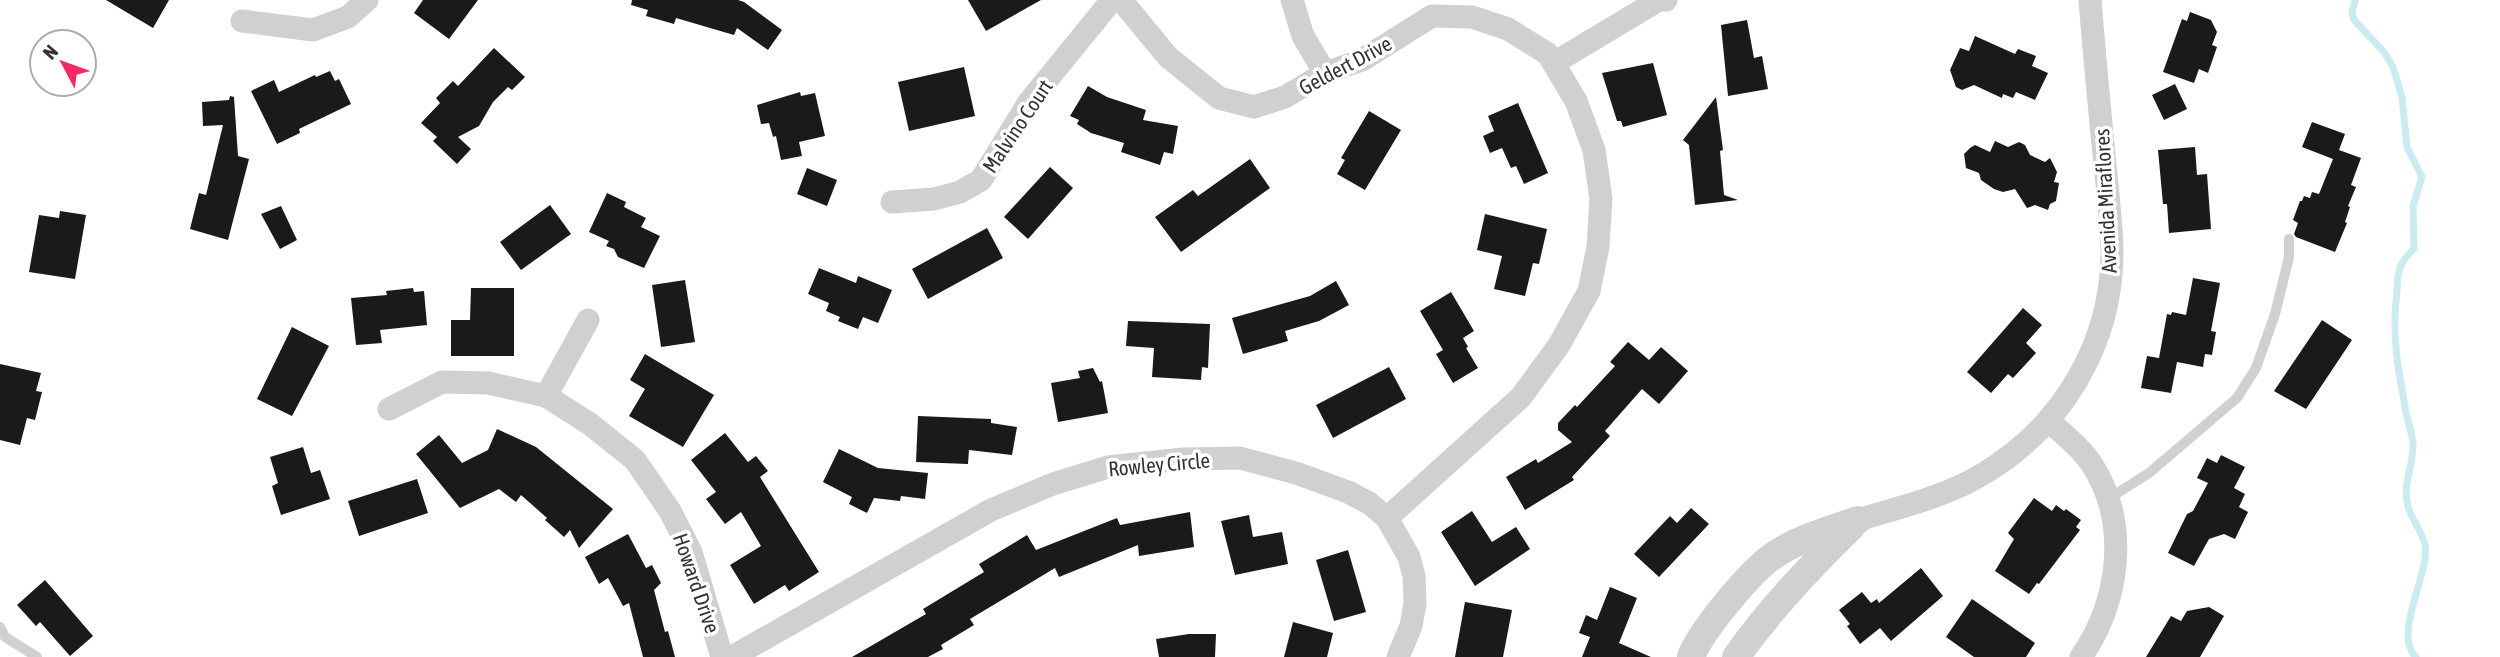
<svg xmlns="http://www.w3.org/2000/svg" width="2500" height="657" font-family="'Asap Condensed',sans-serif">
  <style>
    .lines { fill: none; stroke-linecap: round; stroke-linejoin: round }
    .stream { stroke: #cceaf1; stroke-width: 7 }
    .building { fill: #1a1a1a }
    .service { stroke: #d0d0d0; stroke-width: 10 }
    .minor { stroke: #d0d0d0; stroke-width: 23 }
    .tertiary { stroke: #d0d0d0; stroke-width: 28 }
    .labels { text-anchor: middle; dominant-baseline: central; stroke-width: 7; stroke-linejoin: round; paint-order: stroke }
    .street-label { font-size: 21px; fill: #333; stroke: #fff }
  </style>
  <rect width="100%" height="100%" fill="#fff"/>
  <g class="lines">
    <!-- stream -->
    <path class="stream" d="M2355,0L2352,13L2354,20L2384,52L2393,67L2402,97L2407,147L2422,177L2413,206L2414,249C2394,267 2399,277 2396,301C2392,339 2399,374 2406,412C2408,422 2412,433 2413,443C2414,465 2402,484 2408,506C2411,519 2422,531 2425,545C2430,574 2392,635 2416,657"/>
  </g>
  <!-- building -->
  <g class="building">
    <polygon points="106,0 169,0 153,28"/>
    <polygon points="423,0 478,0 449,39 414,13"/>
    <polygon points="632,0 738,0 744,2 782,30 768,50 737,28 734,35 676,18 674,24 646,16 648,10 631,5"/>
    <polygon points="968,0 1041,0 986,31"/>
    <polygon points="2190,12 2211,20 2217,32 2212,45 2217,47 2208,73 2199,69 2194,83 2163,72 2182,19 2187,21"/>
    <polygon points="1747,20 1754,58 1762,56 1768,89 1728,96 1721,25"/>
    <polygon points="1975,36 2015,54 2018,49 2036,56 2032,66 2048,73 2035,100 2016,92 2013,98 2003,94 2002,98 1974,85 1962,90 1956,87 1950,70 1960,48 1969,51"/>
    <polygon points="494,48 525,77 512,90 508,87 493,102 479,126 458,137 471,149 457,164 433,141 437,137 421,123 440,103 436,98 453,81 458,86"/>
    <polygon points="1653,63 1667,115 1623,127 1621,121 1617,121 1602,73"/>
    <polygon points="964,67 975,116 909,131 898,82"/>
    <polygon points="330,71 335,81 339,79 351,104 299,129 300,133 277,144 251,91 274,80 279,92 315,75 316,77"/>
    <polygon points="2175,84 2187,109 2164,120 2152,95"/>
    <polygon points="1088,86 1107,97 1146,110 1143,120 1178,126 1173,154 1164,152 1160,165 1121,152 1124,143 1091,133 1077,124 1079,120 1070,116"/>
    <polygon points="800,92 801,96 815,93 825,136 799,142 802,156 781,160 776,136 773,137 769,123 761,124 757,105"/>
    <polygon points="230,96 234,97 238,156 249,159 228,240 190,229 199,193 206,195 223,125 203,126 202,102 229,100"/>
    <polygon points="1716,97 1723,150 1720,151 1724,195 1738,200 1695,205 1689,145 1683,140"/>
    <polygon points="1518,103 1548,173 1524,184 1516,166 1511,168 1502,148 1490,153 1483,136 1494,131 1488,116"/>
    <polygon points="1369,111 1401,130 1365,190 1337,174 1345,160 1341,158"/>
    <polygon points="2312,122 2345,134 2339,150 2361,158 2351,185 2356,187 2348,206 2350,207 2345,222 2347,223 2335,252 2296,237 2294,234 2298,223 2293,220 2300,201 2302,201 2304,196 2310,198 2312,192 2319,194 2333,159 2302,147"/>
    <polygon points="1995,141 2008,147 2019,142 2025,145 2030,155 2045,162 2050,158 2057,172 2054,182 2059,183 2056,201 2050,204 2048,210 2035,205 2027,208 2015,189 2003,192 1994,189 1981,180 1979,173 1966,168 1964,154 1970,148 1975,145 1990,152"/>
    <polygon points="2195,147 2197,175 2207,174 2211,229 2169,233 2167,204 2163,204 2158,150"/>
    <polygon points="1250,159 1270,188 1181,252 1155,217 1193,190 1198,196"/>
    <polygon points="1050,167 1073,188 1028,239 1004,217"/>
    <polygon points="807,168 837,180 827,206 797,194"/>
    <polygon points="607,193 626,202 624,207 646,218 641,227 660,236 644,268 618,257 614,249 606,246 609,241 589,232"/>
    <polygon points="550,205 571,234 521,270 500,242"/>
    <polygon points="281,206 297,240 280,249 261,214"/>
    <polygon points="60,211 86,215 75,279 29,272 39,215 59,218"/>
    <polygon points="1485,214 1547,229 1539,264 1533,263 1525,296 1494,289 1502,256 1477,250"/>
    <polygon points="987,228 1003,258 928,299 912,269"/>
    <polygon points="819,268 856,283 858,276 892,290 878,323 863,317 858,329 838,321 840,317 826,311 829,303 808,294"/>
    <polygon points="2193,278 2220,283 2211,331 2216,332 2212,355 2205,354 2203,367 2177,362 2171,393 2141,388 2147,356 2159,358 2167,314 2171,315 2172,312 2186,315"/>
    <polygon points="685,280 695,342 661,347 652,285"/>
    <polygon points="1336,281 1349,305 1319,321 1285,331 1288,341 1243,354 1232,318 1310,296"/>
    <polygon points="413,288 414,292 424,291 427,325 380,330 382,343 356,345 351,298 387,295 386,291"/>
    <polygon points="471,288 514,288 514,356 451,356 451,320 470,320"/>
    <polygon points="1451,292 1474,331 1463,338 1468,347 1466,348 1478,368 1453,383 1436,354 1443,350 1420,311"/>
    <polygon points="2023,308 2042,325 2026,343 2036,353 2013,378 2008,374 1991,393 1967,372"/>
    <polygon points="2322,320 2352,340 2306,409 2274,391"/>
    <polygon points="1128,321 1210,324 1208,368 1202,367 1201,380 1152,377 1154,348 1126,346"/>
    <polygon points="292,327 329,346 292,416 257,399"/>
    <polygon points="1628,342 1649,360 1661,347 1688,371 1659,404 1642,389 1605,431 1610,436 1572,477 1574,480 1525,510 1506,477 1536,459 1538,463 1572,442 1558,430 1558,423 1575,405 1577,407 1615,366 1610,362"/>
    <polygon points="645,354 714,395 683,447 629,416 645,389 630,380"/>
    <polygon points="0,364 41,373 36,391 42,392 35,420 27,418 20,445 0,440"/>
    <polygon points="1389,367 1406,399 1333,438 1316,405"/>
    <polygon points="1093,368 1100,382 1102,381 1108,413 1058,422 1051,383 1080,378 1078,371"/>
    <polygon points="918,416 991,419 991,423 1017,427 1012,455 969,450 968,464 916,462"/>
    <polygon points="497,429 536,447 613,509 579,548 570,530 564,537 545,520 547,518 521,495 516,502 499,489 460,508 416,454 439,435 462,463 488,450"/>
    <polygon points="725,433 748,462 756,456 768,471 760,477 819,572 789,591 785,585 754,604 730,565 761,546 741,512 725,524 706,499 716,492 691,460"/>
    <polygon points="303,447 311,473 320,470 330,499 281,515 272,486 278,483 270,457"/>
    <polygon points="839,449 878,468 928,473 925,499 901,496 900,501 874,498 867,513 849,504 852,497 823,482"/>
    <polygon points="2221,455 2245,467 2234,488 2245,494 2239,507 2248,512 2235,539 2224,534 2209,539 2194,566 2168,553 2187,514 2193,511 2208,483 2197,478 2207,458 2217,463"/>
    <polygon points="417,479 428,513 359,536 348,501"/>
    <polygon points="2034,498 2052,511 2056,505 2064,511 2066,509 2081,520 2076,527 2080,530 2039,584 2037,583 2029,594 1995,571 2014,539 2008,533"/>
    <polygon points="1691,508 1709,524 1659,577 1634,554 1670,516 1677,523"/>
    <polygon points="1472,511 1492,542 1516,527 1530,549 1475,586 1441,532"/>
    <polygon points="1190,512 1194,547 1139,556 1138,545 1059,577 1055,568 970,619 974,625 941,645 943,649 928,657 852,657 926,614 923,609 984,572 979,564 1027,535 1036,550 1117,518 1120,525"/>
    <polygon points="1249,515 1253,537 1282,532 1288,564 1235,575 1221,521"/>
    <polygon points="628,534 646,568 652,565 661,583 654,590 665,632 668,631 675,657 643,657 629,603 623,606 608,578 599,584 585,557"/>
    <polygon points="1348,550 1366,612 1334,621 1316,560"/>
    <polygon points="1921,568 1943,596 1891,641 1880,628 1860,644 1847,626 1850,624 1839,610 1862,592 1871,603 1877,599 1879,603"/>
    <polygon points="45,580 93,636 70,656 40,622 36,626 17,605"/>
    <polygon points="1610,587 1637,598 1619,643 1651,657 1582,657 1590,637 1579,633 1586,615 1597,620"/>
    <polygon points="1972,599 2035,643 2026,657 1974,657 1946,637"/>
    <polygon points="1465,602 1512,610 1503,657 1455,657"/>
    <polygon points="2209,607 2224,616 2200,657 2146,657 2171,616 2181,621 2187,611"/>
    <polygon points="1293,622 1333,633 1327,657 1284,657"/>
    <polygon points="1189,634 1216,634 1215,657 1159,657 1156,639"/>
  </g>
  <g class="lines">
    <!-- service -->
    <g class="service">
      <polyline points="2108,499 2149,473 2237,398 2256,368 2275,314 2289,257 2289,239"/>
      <polyline points="0,627 5,637 37,657"/>
    </g>
    <!-- minor -->
    <g class="minor">
      <polyline points="1121,0 1168,57 1219,98 1254,107 1285,97 1325,73 1362,60 1432,16 1472,17 1508,29 1548,54 1576,101 1594,150 1601,199 1598,247 1589,291 1559,345 1521,397 1387,518"/>
      <polyline points="1292,0 1303,36 1325,73"/>
      <polyline points="242,21 313,30 348,17 367,0"/>
      <polyline points="1554,63 1659,0 1666,0"/>
      <polyline points="892,202 934,199 960,192 981,180 1029,102 1112,0"/>
      <polyline points="546,396 588,320"/>
      <polyline points="389,409 442,382 488,383 546,396 590,424 635,460 670,511 691,552 722,657"/>
      <path d="M2049,421C2063,434 2080,447 2091,463C2130,522 2120,601 2081,657"/>
      <path d="M1858,520C1900,507 1945,497 1983,474C2062,427 2113,343 2112,249C2111,218 2107,186 2104,154C2099,103 2094,51 2090,0"/>
      <polyline points="732,657 991,510 1053,484 1108,467 1183,459 1240,458 1296,473 1348,492 1369,503 1387,518 1409,557 1414,576 1415,603 1411,626 1398,657"/>
    </g>
    <!-- tertiary -->
    <g class="tertiary">
      <path d="M1691,657C1700,632 1747,576 1769,559C1791,541 1831,529 1858,520"/>
      <path d="M1736,657C1770,609 1809,568 1851,527"/>
    </g>
  </g>
  <g class="labels">
    <!-- street labels -->
    <g class="street-label">
      <text transform="translate(1345 65) rotate(-28)">Geldert Drive</text>
      <text transform="translate(1017 126) rotate(-56)">Malvino Court</text>
      <text transform="translate(2105 201) rotate(-93)">Avenida Miraflores</text>
      <text transform="translate(1159 464) rotate(-5)">Rowley Circle</text>
      <text transform="translate(697 583) rotate(71)">Howard Drive</text>
    </g>
  </g>
  <!-- north arrow -->
  <g transform="translate(63 63) rotate(311)"><circle r="33" fill="#ffffff" stroke="#adadad" stroke-width="2"/>
  <path d="M0-5L12 26L0 18L-12 26Z" fill="#f72863"/>
  <text y="-10" font-size="19" font-weight="bold" text-anchor="middle" fill="#333333">N</text>
  </g>
</svg>
